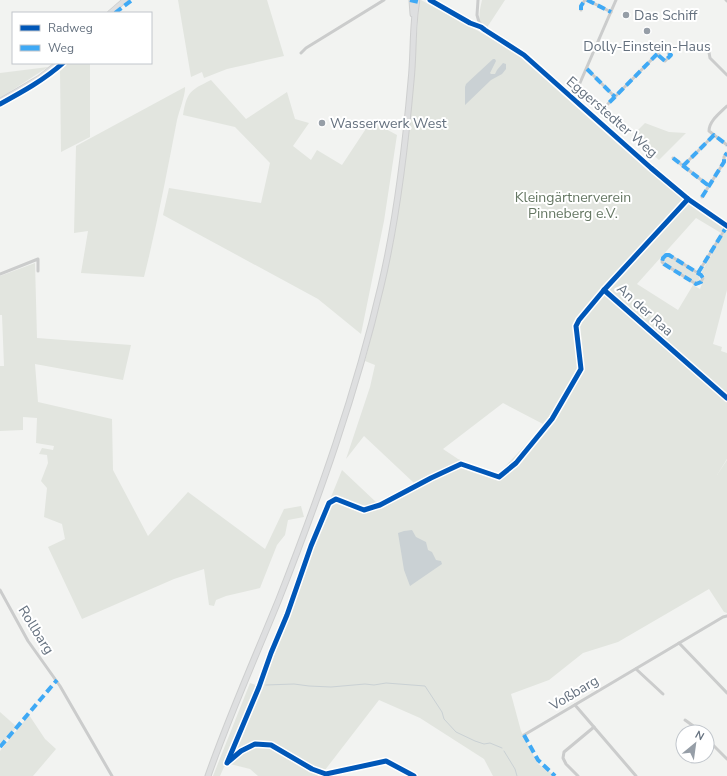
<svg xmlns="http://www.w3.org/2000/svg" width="727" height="776" font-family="'Nunito Sans',sans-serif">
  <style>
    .green { fill: #e2e5df; fill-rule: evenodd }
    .water { fill: #cad1d4 }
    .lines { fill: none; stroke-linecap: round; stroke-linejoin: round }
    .stream { stroke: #cad1d4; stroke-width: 1 }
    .secondary-casing { stroke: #cecfcf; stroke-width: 6 }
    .primary-casing { stroke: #cecfcf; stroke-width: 7 }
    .street { stroke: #cbcccc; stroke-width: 3 }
    .secondary { stroke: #dedfe0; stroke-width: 4.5 }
    .primary { stroke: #dedfe0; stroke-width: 5 }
    .quiet { stroke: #3fa9f5; stroke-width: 4; stroke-dasharray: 8 4; stroke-linecap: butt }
    .cycleway-casing { stroke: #fff; stroke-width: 8 }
    .cycleway { stroke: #0057b8; stroke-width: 5 }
    .poi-dot { fill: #969ea7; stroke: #fff; stroke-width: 1.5 }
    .labels { text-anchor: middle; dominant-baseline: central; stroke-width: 4; stroke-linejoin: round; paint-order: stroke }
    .poi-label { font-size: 14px; fill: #65717f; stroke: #fff; text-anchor: start }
    .street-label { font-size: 14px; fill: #65717f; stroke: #fff }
    .park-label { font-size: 14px; fill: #657763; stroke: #fff }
  </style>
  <rect width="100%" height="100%" fill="#f2f3f1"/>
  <!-- green -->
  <g class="green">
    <polygon points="178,0 267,0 284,56 227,69 204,78 202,72 191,77"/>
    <path d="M421,0L482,33L523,58L574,105L683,199L723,225L724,227L721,233L696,218L637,284L678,310L693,285L700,289L705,276L702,273V271L727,229V290L713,344L722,347L721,351L727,353V459L717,475L727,460V613L724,612L709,589L618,642L583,653L549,680L511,694L521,731L538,764L556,776H493L484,759L420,718L379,700L325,770L317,776H258L250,769L230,764L224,767L220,776H213L250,683L262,687L289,615L311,546L342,470L377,503L414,483L364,436L346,459L370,387L375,365L365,361L384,285L390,253L417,34L419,5ZM503,403L543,424L534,436L498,474L458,459L443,449Z"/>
    <path d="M482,0H505L486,29C476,22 480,10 482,0Z"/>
    <polygon points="68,63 90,63 90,137 61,152 60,71"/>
    <polygon points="48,67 0,98 0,73"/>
    <path d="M211,80L246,119L287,92L295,119L309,123L293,146L311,160L317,150L342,165L371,121L397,135L384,221L361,334L318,299L163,215L169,188L261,203L270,163L235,127L183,115C187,91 191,90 211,80Z"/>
    <path d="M185,87C186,93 179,112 177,120C167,172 157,225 144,277L81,273L88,231L74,233L76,146Z"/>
    <polygon points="645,123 669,132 686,133 659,160 632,136"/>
    <polygon points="666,257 670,257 699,276 700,281 695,282 665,264 664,260"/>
    <polygon points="35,263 37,338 131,345 123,380 35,364 38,402 112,419 113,470 148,536 188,492 265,549 284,509 301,506 304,517 288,520 285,535 277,545 260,588 226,596 216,600 214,606 209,605 204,569 174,579 82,619 48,547 65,539 62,524 44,517 47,488 41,481 48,463 47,455 39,454 42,448 53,450 54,446 36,443 37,418 23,417 23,430 0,431 0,366 4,366 2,315 0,315 0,276"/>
    <polygon points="0,712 17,727 0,747"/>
    <polygon points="29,715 45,739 56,749 33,776 0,776 0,751"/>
  </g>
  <!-- water -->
  <g class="water">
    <polygon points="493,59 495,59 496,61 490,73 491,74 495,74 497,70 503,63 506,64 506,69 502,74 491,80 465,105 465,87 466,84"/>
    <polygon points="412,530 416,537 426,542 428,550 432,552 436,560 441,561 442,564 410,586 404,570 398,533 404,531"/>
  </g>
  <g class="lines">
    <!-- stream -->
    <g class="stream">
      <polyline points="266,685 294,684 309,686 331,687 365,684 374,685 386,683 425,686 442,712 444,719 456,732 475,741 484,744 490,743 502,748"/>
      <polyline points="504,751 515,769 517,776"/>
    </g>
    <defs>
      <g id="secondary">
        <polyline points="110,13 125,0"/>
        <polyline points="0,101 39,78 58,63"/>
      </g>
      <g id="primary">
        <polyline points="412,0 413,14"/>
        <path d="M208,776C229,716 255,658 279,599C319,497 356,393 381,286C397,219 405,150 411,81C414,54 412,26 417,0"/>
      </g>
    </defs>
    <!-- secondary casing -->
    <use href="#secondary" class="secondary-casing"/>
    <!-- primary casing -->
    <use href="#primary" class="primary-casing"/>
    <!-- street -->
    <g class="street">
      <polyline points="478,0 477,15 479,22 485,30 524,55 651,168 688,199 727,226"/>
      <polyline points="587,0 611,12"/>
      <polyline points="726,0 727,1"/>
      <polyline points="581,10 581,6 585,0"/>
      <polyline points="708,47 710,58 727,75"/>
      <polyline points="301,53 306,48 384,0"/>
      <polyline points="587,69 615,97"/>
      <polyline points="573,99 616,0"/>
      <path d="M727,106C720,113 709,121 709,131L727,145"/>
      <polyline points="601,111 663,48 671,55 665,61 657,54"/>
      <polyline points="673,158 709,186"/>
      <polyline points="683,166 714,135"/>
      <polyline points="702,197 724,162 724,157 727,153"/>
      <polyline points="688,199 604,290 727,398"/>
      <polygon points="666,255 669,255 701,275 703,278 701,282 696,284 664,264 662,262 663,258"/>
      <polyline points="698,273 727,226"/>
      <polyline points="0,274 38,259 38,271"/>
      <polyline points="0,590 28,641 60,686 112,776"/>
      <polyline points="679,643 727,693"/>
      <polyline points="636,669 663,694"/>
      <polyline points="575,705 636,776"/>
      <polyline points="685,720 692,725 700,732"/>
      <polyline points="524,735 723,617 727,616"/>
      <polyline points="707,739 727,759"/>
      <polyline points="578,776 566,764 563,758 564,752 594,727"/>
    </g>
    <!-- secondary -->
    <use href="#secondary" class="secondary"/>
    <!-- primary -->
    <use href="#primary" class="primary"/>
    <!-- quiet -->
    <g class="quiet">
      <polyline points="410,0 419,2 420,0"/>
      <polyline points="587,0 611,12"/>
      <polyline points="581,10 581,6 585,0"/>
      <polyline points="115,13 132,0"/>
      <polyline points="587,69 615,97"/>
      <polyline points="601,111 663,48 671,55 665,61 657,54"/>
      <polyline points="673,158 709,186"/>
      <polyline points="683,166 714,135 727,145"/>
      <polyline points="702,197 724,162 724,157 727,153"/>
      <polygon points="666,255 669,255 701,275 703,278 701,282 696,284 664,264 662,262 663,258"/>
      <polyline points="698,273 727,226"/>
      <polyline points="524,735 538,760 555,776"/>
      <polyline points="0,747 57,680"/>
    </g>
    <defs>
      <g id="cycleway">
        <polyline points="430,0 470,23 481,27 485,30 524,55 651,168 688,199 727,226"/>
        <path d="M0,104C22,92 44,80 63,63"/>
        <polyline points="604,290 727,398"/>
        <polyline points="228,762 241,751 255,744 271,745 312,769 326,774 386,761 414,776"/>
        <polyline points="227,763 259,687 271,653 287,615 311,546 329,503 336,499 364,510 380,505 431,478 461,464 499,477 516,463 552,419 581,369 576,326 579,320 604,290 688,199"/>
      </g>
    </defs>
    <!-- cycleway casing -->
    <use href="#cycleway" class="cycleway-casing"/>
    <!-- cycleway -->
    <use href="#cycleway" class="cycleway"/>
  </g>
  <!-- markers -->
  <g class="poi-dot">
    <circle cx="626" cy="15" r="4"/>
    <circle cx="647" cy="31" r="4"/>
    <circle cx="322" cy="123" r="4"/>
  </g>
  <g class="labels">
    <!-- poi labels -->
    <g class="poi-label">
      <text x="634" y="15">Das Schiff</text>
      <text x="647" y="46" text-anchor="middle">Dolly-Einstein-Haus</text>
      <text x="330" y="123">Wasserwerk West</text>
    </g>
    <!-- street labels -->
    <g class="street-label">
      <text transform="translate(612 117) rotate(41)">Eggerstedter Weg</text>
      <text transform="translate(645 310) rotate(42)">An der Raa</text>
      <text transform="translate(36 630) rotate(58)">Rollbarg</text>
      <text transform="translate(574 693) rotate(-31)">Voßbarg</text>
    </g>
    <!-- park labels -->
    <g class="park-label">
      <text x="573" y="197">Kleingärtnerverein<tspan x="573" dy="16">Pinneberg e.V.</tspan></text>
    </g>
  </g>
  <!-- legend -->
  <rect x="12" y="12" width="140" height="52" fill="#ffffff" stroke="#c1c6cc"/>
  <rect x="20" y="25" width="20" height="6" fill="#0057b8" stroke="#c1c6cc"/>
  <text x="48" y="32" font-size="12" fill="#65717f">Radweg</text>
  <rect x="20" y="45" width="20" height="6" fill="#3fa9f5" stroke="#c1c6cc"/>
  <text x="48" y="52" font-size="12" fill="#65717f">Weg</text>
  <!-- north arrow -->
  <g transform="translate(695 744) rotate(29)"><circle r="19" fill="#ffffff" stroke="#c1c6cc"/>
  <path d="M0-3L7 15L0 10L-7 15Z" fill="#969ea7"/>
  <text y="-6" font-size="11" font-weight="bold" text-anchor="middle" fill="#65717f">N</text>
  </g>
</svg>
